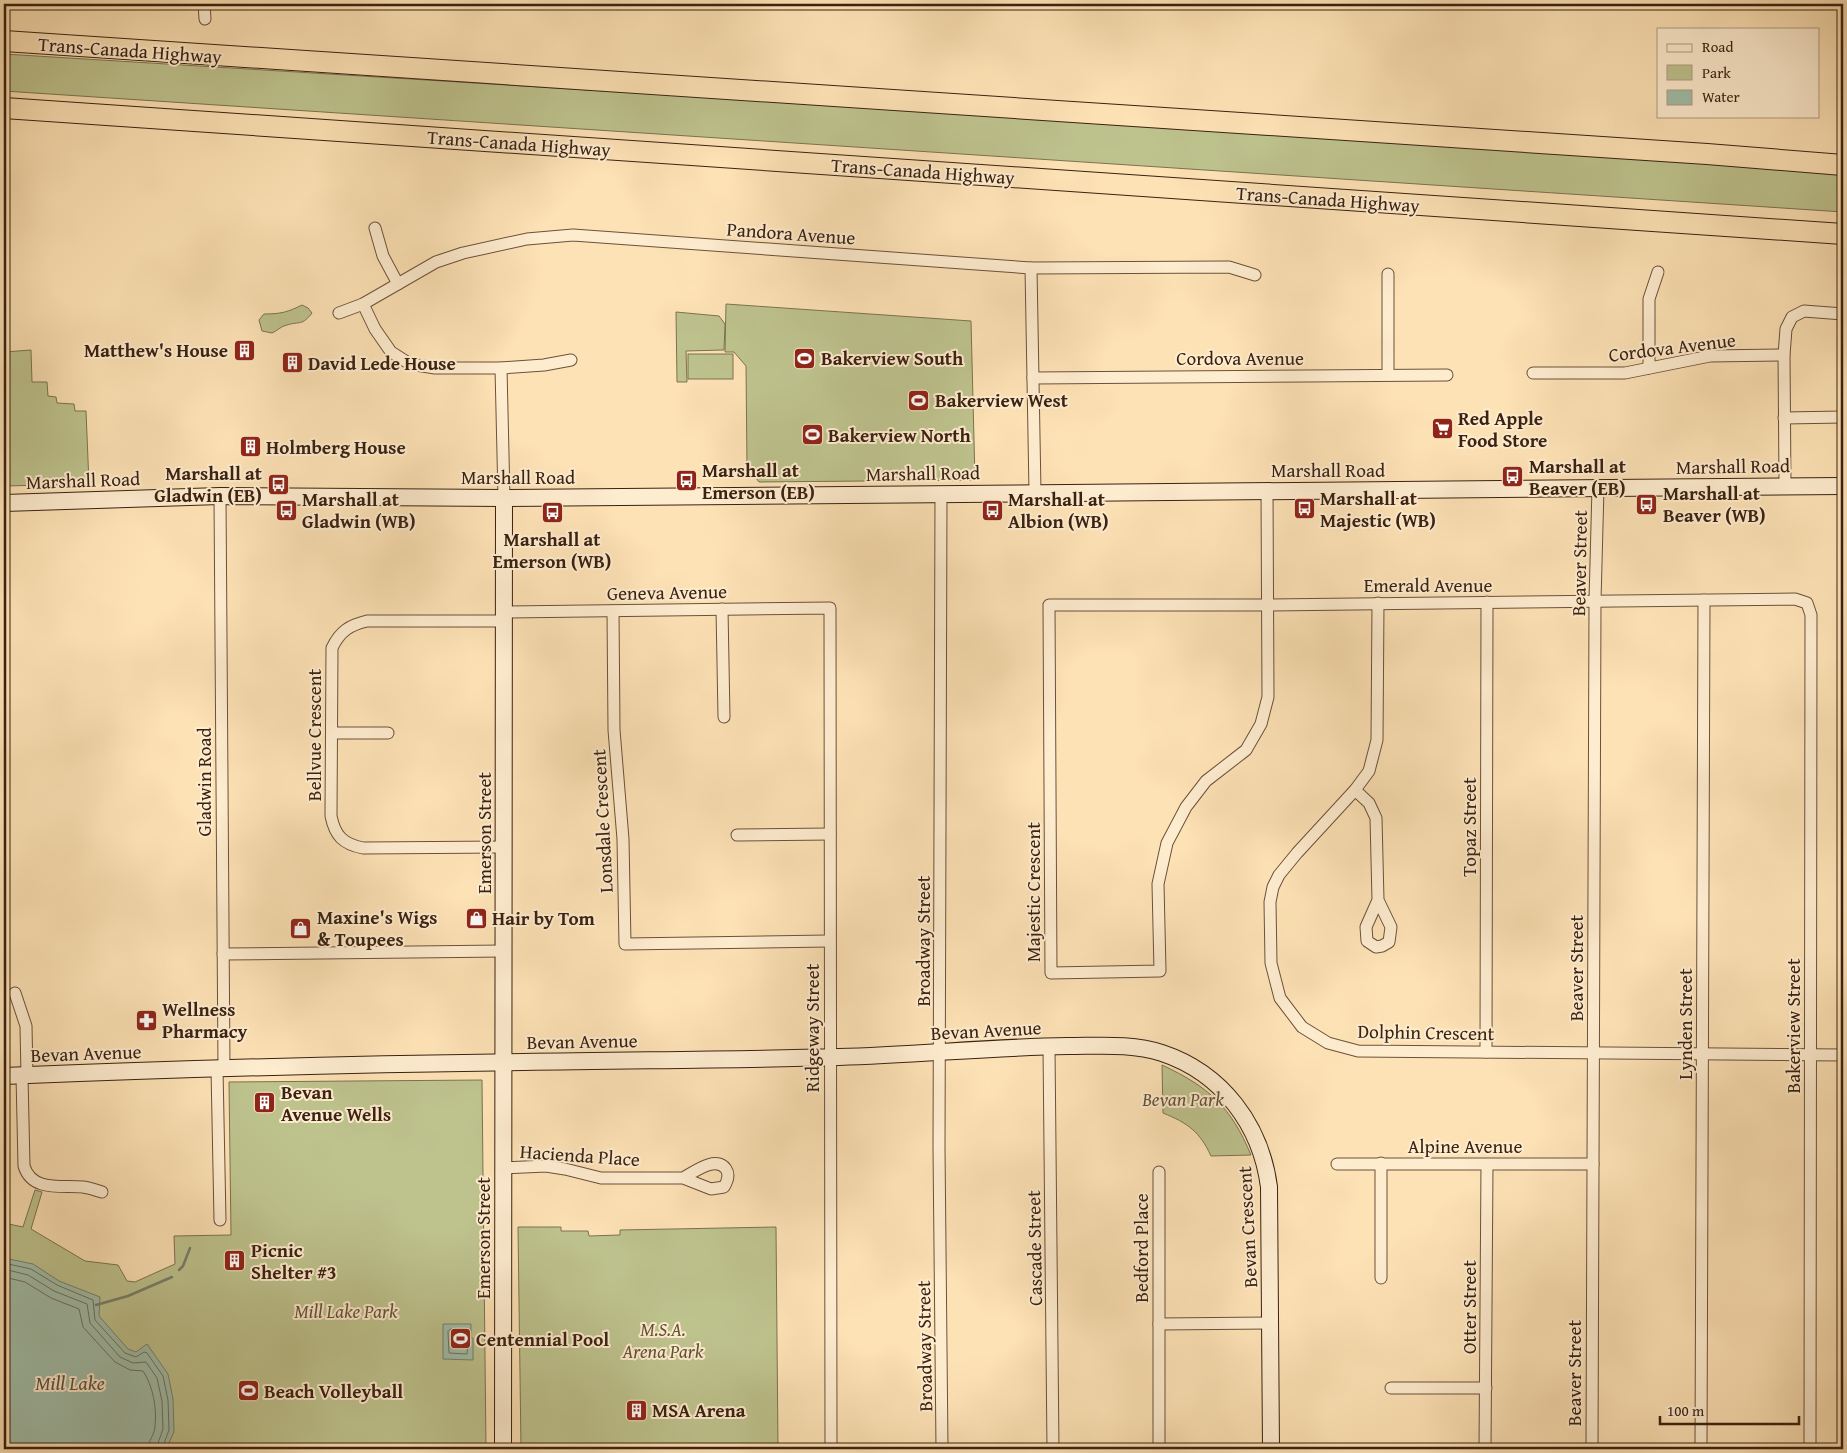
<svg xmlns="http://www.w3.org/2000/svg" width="1847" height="1453" font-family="'Gentium Book Plus',serif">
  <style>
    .green { fill: #bec38e; stroke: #7c7250 }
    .water { fill: #a0beaa; stroke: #777f6d }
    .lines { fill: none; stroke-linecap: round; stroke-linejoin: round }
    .shore { stroke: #6d705e; stroke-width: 1 }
    .stream { stroke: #777f6d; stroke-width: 2.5 }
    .street-casing { stroke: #6b513a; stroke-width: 13 }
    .secondary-casing { stroke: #3a2111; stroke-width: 18 }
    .highway-casing { stroke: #3a2111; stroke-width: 22 }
    .street { stroke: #feeccf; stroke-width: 11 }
    .secondary { stroke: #feeccf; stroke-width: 16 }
    .highway { stroke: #fde2b5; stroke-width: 20 }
    .labels { text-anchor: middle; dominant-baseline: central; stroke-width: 4; stroke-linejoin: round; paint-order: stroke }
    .street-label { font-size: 19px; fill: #3a2111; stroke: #feeccf }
    .poi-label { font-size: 19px; font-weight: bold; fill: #3a2111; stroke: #feeccf; text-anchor: start }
    .park-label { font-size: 19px; font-style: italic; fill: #625236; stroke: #feeccf }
    .water-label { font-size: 20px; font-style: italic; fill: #59503f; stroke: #feeccf }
  </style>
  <rect width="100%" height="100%" fill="#fde2b5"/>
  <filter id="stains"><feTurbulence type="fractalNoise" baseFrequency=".004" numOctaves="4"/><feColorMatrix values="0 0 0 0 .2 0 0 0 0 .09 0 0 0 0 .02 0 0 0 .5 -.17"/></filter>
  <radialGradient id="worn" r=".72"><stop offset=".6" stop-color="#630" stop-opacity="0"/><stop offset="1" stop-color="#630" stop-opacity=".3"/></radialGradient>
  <!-- green -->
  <g class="green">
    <polygon points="4,54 1189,127 1843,172 1843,212 4,91"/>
    <polygon points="726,304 971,321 975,480 759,482 747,467 746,366 734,352 725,352"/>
    <path d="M302,305L308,308L312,313C302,326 300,321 287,325C281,326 277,331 272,333L262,331L259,320L264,314C281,314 288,312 302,305Z"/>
    <polygon points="676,312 719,316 725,324 724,350 686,351 687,382 677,382"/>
    <polygon points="31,350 32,382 47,382 48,396 56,397 57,403 74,404 75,411 86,411 89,484 4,486 4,352"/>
    <rect x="688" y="354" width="45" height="25"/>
    <path d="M1162,1065C1209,1087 1231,1107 1251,1155L1211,1156C1200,1132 1188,1123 1163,1113Z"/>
    <polygon points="482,1080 486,1449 4,1449 4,1223 23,1227 35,1190 42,1192 31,1229 85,1261 118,1265 127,1281 135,1282 175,1264 174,1236 231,1235 229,1082"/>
    <polygon points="518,1227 561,1227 561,1231 588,1231 589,1236 620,1235 620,1230 776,1227 778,1449 521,1449"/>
  </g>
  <!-- water -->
  <g class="water">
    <polygon points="4,1258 33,1264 59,1281 100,1297 99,1316 128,1349 136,1352 147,1344 168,1374 173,1399 174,1432 166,1449 4,1449"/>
    <polygon points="443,1324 471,1324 471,1338 473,1338 473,1360 443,1359"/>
  </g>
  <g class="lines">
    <!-- shore -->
    <g class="shore">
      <polyline points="4,1263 31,1269 57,1285 93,1300 95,1320 125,1353 136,1357 144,1352 147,1353 163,1376 168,1400 169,1430 162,1449"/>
      <polyline points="4,1269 28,1275 54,1291 87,1304 90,1323 120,1357 133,1363 146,1362 157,1378 162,1401 163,1429 156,1449"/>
      <path d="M4,1277L25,1282L51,1298L79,1309L83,1327L115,1362L130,1370L143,1371C153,1386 157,1408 155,1426C155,1434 148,1441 148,1449"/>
      <polygon points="451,1329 465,1331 468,1342 467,1354 449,1353 448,1332"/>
    </g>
    <!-- stream -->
    <g class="stream">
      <polyline points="179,1270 183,1266 190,1248"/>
      <polyline points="96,1305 128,1296 172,1277"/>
    </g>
    <defs>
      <g id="street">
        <polyline points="204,4 205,19"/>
        <polyline points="375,228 383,256 398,284"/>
        <polyline points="1031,268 1035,492"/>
        <polyline points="363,304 375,329 391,352 410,364 435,368 501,368 544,365 571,360"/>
        <polyline points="339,313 363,304 436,262 463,253 527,239 573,235 1031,268 1229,267 1255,275"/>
        <polyline points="501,368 504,498"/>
        <polyline points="1649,368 1649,299 1658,272"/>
        <polyline points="1533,373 1625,373 1710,356 1784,355"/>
        <polyline points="1388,375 1388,274"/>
        <polyline points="1033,378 1447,375"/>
        <polyline points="1784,418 1843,417"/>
        <polyline points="1785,486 1784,355 1786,329 1792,317 1804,311 1843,314"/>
        <polyline points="1267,490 1268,697 1261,724 1246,750 1206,781 1186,807 1167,843 1158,884 1160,971 1051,973 1049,605 1268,605 1795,599 1807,603 1811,615 1810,1449"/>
        <polyline points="941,493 939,1148 942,1449"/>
        <polyline points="220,496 224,1069"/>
        <polyline points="1378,603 1377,740 1369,771 1355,790 1297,853 1279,875 1273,887 1270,902 1271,963 1280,998 1302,1027 1328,1043 1358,1051 1843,1055"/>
        <polyline points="722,609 724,717"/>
        <polyline points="613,611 614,730 623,839 625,944 829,941"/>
        <polyline points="505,612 830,608 831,1449"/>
        <polyline points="333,733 388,733"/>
        <polyline points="1355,790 1369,803 1376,818 1378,900 1366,927 1367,941 1376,947 1382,946 1389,942 1391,927 1378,900"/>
        <polyline points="737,835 830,834"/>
        <path d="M503,847L363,848C343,844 335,836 331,816L332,648C340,631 350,625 367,621H505"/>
        <polyline points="223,954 503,951"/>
        <polyline points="15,993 26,1026 27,1076"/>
        <polyline points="1049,1047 1053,1449"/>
        <polyline points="1486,1052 1487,602"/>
        <polyline points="217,1069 220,1220"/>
        <path d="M22,1076L24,1166C32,1192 61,1185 83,1187C89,1188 96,1190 102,1192"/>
        <polyline points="1337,1164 1593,1164"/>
        <path d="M503,1168L546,1166L565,1169L601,1178H683L711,1189L724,1187C727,1182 730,1175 726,1169C716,1155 694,1172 683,1178"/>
        <polyline points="1159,1172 1159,1449"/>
        <polyline points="1381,1278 1381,1163"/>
        <polyline points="1159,1324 1270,1323"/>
        <polyline points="1391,1388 1486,1388"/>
        <polyline points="1485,1449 1487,1165"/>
        <polyline points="1592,1449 1595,601 1598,488"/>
        <polyline points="1701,1449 1704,600"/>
      </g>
      <g id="secondary">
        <polyline points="4,503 220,496 504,498 1843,486"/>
        <path d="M4,1076C177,1069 350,1064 523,1062C628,1060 734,1060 839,1057C916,1055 992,1047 1068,1046C1099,1046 1132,1043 1162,1053C1222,1073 1261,1125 1269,1187L1271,1449"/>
        <polyline points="503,1449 504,498"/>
      </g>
      <g id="highway">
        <polyline points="4,41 1707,154 1843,165"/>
        <polyline points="4,108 1843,234"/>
      </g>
    </defs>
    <!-- street casing -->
    <use href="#street" class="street-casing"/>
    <!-- secondary casing -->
    <use href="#secondary" class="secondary-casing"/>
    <!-- highway casing -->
    <use href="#highway" class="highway-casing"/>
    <!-- street -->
    <use href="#street" class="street"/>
    <!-- secondary -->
    <use href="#secondary" class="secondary"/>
    <!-- highway -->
    <use href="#highway" class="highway"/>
  </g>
  <!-- icons -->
  <defs>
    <symbol id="building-square" viewBox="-11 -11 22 22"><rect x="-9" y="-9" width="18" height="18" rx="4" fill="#8f2418" stroke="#feeccf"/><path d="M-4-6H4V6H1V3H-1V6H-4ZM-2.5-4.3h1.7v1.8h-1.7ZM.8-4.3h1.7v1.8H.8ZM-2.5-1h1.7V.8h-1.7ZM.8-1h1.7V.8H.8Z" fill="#fff"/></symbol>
    <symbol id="stadium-square" viewBox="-11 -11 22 22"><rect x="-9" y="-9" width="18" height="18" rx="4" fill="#8f2418" stroke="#feeccf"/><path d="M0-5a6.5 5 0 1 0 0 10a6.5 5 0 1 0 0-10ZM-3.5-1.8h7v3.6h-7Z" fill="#fff"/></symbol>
    <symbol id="supermarket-square" viewBox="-11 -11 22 22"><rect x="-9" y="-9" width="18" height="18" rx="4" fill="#8f2418" stroke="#feeccf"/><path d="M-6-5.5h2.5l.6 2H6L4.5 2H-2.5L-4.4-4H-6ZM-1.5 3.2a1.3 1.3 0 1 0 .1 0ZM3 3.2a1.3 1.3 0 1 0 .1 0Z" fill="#fff"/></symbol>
    <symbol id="bus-square" viewBox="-11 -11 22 22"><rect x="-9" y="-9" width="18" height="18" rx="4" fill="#8f2418" stroke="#feeccf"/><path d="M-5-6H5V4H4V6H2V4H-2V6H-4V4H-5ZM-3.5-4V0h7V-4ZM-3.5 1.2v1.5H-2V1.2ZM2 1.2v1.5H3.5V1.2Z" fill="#fff"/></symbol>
    <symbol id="shop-square" viewBox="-11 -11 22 22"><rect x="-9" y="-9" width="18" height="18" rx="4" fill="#8f2418" stroke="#feeccf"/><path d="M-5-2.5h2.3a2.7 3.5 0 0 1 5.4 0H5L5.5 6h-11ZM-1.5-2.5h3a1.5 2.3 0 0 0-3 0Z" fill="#fff"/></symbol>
    <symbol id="pharmacy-square" viewBox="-11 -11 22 22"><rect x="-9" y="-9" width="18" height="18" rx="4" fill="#8f2418" stroke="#feeccf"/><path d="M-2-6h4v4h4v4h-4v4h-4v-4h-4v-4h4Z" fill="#fff"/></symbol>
  </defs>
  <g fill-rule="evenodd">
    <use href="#building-square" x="232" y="338" width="25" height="25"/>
    <use href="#stadium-square" x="792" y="346" width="25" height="25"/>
    <use href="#building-square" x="280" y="350" width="25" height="25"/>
    <use href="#stadium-square" x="906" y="388" width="25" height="25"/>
    <use href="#supermarket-square" x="1430" y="416" width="25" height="25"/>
    <use href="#stadium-square" x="800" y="422" width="25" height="25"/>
    <use href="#building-square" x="238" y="434" width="25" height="25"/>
    <use href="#bus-square" x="1500" y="464" width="25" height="25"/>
    <use href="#bus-square" x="674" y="468" width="25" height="25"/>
    <use href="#bus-square" x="266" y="472" width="25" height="25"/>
    <use href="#bus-square" x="1634" y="492" width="25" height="25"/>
    <use href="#bus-square" x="1292" y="496" width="25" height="25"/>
    <use href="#bus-square" x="274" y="498" width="25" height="25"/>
    <use href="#bus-square" x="980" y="498" width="25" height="25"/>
    <use href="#bus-square" x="540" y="500" width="25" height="25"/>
    <use href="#shop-square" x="464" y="906" width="25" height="25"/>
    <use href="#shop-square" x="288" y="916" width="25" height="25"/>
    <use href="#pharmacy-square" x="134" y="1008" width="25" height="25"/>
    <use href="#building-square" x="252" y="1090" width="25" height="25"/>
    <use href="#building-square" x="222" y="1248" width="25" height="25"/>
    <use href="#stadium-square" x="448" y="1326" width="25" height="25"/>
    <use href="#stadium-square" x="236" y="1378" width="25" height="25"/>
    <use href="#building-square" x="624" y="1398" width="25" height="25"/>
  </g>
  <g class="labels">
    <!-- street labels -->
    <g class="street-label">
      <text transform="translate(130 50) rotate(4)">Trans-Canada Highway</text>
      <text transform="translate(519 143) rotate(4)">Trans-Canada Highway</text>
      <text transform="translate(923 171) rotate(4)">Trans-Canada Highway</text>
      <text transform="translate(1328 199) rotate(4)">Trans-Canada Highway</text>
      <text transform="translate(791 233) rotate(4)">Pandora Avenue</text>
      <text transform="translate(1672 347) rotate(-7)">Cordova Avenue</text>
      <text x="1240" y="358">Cordova Avenue</text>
      <text transform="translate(1733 466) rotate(-1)">Marshall Road</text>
      <text x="1328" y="470">Marshall Road</text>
      <text transform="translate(923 473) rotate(-1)">Marshall Road</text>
      <text x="518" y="477">Marshall Road</text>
      <text transform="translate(83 480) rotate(-2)">Marshall Road</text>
      <text transform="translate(1579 563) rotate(-89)">Beaver Street</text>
      <text x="1428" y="585">Emerald Avenue</text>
      <text transform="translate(667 592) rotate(-1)">Geneva Avenue</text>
      <text transform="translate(314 735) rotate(-90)">Bellvue Crescent</text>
      <text transform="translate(204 782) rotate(-90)">Gladwin Road</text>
      <text transform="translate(602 821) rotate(-93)">Lonsdale Crescent</text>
      <text transform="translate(1469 827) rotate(-90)">Topaz Street</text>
      <text transform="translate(484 833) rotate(-90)">Emerson Street</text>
      <text transform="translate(1033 892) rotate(-90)">Majestic Crescent</text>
      <text transform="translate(923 941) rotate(-90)">Broadway Street</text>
      <text transform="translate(1576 968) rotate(-90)">Beaver Street</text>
      <text transform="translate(1685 1024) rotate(-90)">Lynden Street</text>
      <text transform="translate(1793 1026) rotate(-90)">Bakerview Street</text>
      <text transform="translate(812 1028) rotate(-90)">Ridgeway Street</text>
      <text transform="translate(986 1030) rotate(-3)">Bevan Avenue</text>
      <text transform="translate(1426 1032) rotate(1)">Dolphin Crescent</text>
      <text transform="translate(582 1041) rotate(-1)">Bevan Avenue</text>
      <text transform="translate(86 1053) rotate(-2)">Bevan Avenue</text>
      <text x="1465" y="1146">Alpine Avenue</text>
      <text transform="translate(580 1155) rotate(4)">Hacienda Place</text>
      <text transform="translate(1247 1227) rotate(-93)">Bevan Crescent</text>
      <text transform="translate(483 1238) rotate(-90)">Emerson Street</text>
      <text transform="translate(1034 1248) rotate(-91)">Cascade Street</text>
      <text transform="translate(1141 1248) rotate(-90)">Bedford Place</text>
      <text transform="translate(1469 1307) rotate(-90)">Otter Street</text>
      <text transform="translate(924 1346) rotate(-91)">Broadway Street</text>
      <text transform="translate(1574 1373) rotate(-90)">Beaver Street</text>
    </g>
    <!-- poi labels -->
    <g class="poi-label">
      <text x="228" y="350" text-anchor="end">Matthew's House</text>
      <text x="821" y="358">Bakerview South</text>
      <text x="308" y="363">David Lede House</text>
      <text x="935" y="400">Bakerview West</text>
      <text x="1458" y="418">Red Apple<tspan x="1458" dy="22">Food Store</tspan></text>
      <text x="828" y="435">Bakerview North</text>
      <text x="266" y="447">Holmberg House</text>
      <text x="1529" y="466">Marshall at<tspan x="1529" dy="22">Beaver (EB)</tspan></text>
      <text x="702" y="470">Marshall at<tspan x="702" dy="22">Emerson (EB)</tspan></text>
      <text x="262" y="473" text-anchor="end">Marshall at<tspan x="262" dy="22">Gladwin (EB)</tspan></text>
      <text x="1663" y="493">Marshall at<tspan x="1663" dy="22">Beaver (WB)</tspan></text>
      <text x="1320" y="498">Marshall at<tspan x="1320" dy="22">Majestic (WB)</tspan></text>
      <text x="302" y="499">Marshall at<tspan x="302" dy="22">Gladwin (WB)</tspan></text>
      <text x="1008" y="499">Marshall at<tspan x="1008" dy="22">Albion (WB)</tspan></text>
      <text x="552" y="539" text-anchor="middle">Marshall at<tspan x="552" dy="22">Emerson (WB)</tspan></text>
      <text x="317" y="917">Maxine's Wigs<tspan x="317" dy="22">&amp; Toupees</tspan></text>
      <text x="492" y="918">Hair by Tom</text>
      <text x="162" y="1009">Wellness<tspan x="162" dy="22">Pharmacy</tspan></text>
      <text x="281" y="1092">Bevan<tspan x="281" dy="22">Avenue Wells</tspan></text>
      <text x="251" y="1250">Picnic<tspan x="251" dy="22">Shelter #3</tspan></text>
      <text x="476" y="1339">Centennial Pool</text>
      <text x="264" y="1391">Beach Volleyball</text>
      <text x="652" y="1410">MSA Arena</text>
    </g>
    <!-- park labels -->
    <g class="park-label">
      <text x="1183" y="1099">Bevan Park</text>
      <text x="346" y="1311">Mill Lake Park</text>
      <text x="663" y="1329">M.S.A.<tspan x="663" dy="22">Arena Park</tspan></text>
    </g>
    <!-- water labels -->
    <g class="water-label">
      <text x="70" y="1382">Mill Lake</text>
    </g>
  </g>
  <!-- margin -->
  <rect width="1847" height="1453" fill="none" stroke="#fde2b5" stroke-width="20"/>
  <rect x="5" y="5" width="1837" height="1443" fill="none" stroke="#3a2111" stroke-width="2.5"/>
  <rect x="10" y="10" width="1827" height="1433" fill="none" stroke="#3a2111"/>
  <!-- legend -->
  <rect x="1657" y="28" width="162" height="90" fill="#feeccf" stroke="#b09b83"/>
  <rect x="1667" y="44" width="25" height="8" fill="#feeccf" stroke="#b09b83"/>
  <text x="1702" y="52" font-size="15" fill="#3a2111">Road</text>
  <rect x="1667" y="65" width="25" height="15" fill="#bec38e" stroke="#b09b83"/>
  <text x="1702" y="78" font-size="15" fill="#3a2111">Park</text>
  <rect x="1667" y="90" width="25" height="15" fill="#a0beaa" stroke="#b09b83"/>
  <text x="1702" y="102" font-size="15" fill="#3a2111">Water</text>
  <!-- scale -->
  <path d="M1660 1416v8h139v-8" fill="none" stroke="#3a2111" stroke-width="2.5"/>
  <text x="1667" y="1416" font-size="15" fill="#3a2111" stroke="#feeccf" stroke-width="4" paint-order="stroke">100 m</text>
  <rect width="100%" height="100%" filter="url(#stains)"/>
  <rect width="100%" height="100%" fill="url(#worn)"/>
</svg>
